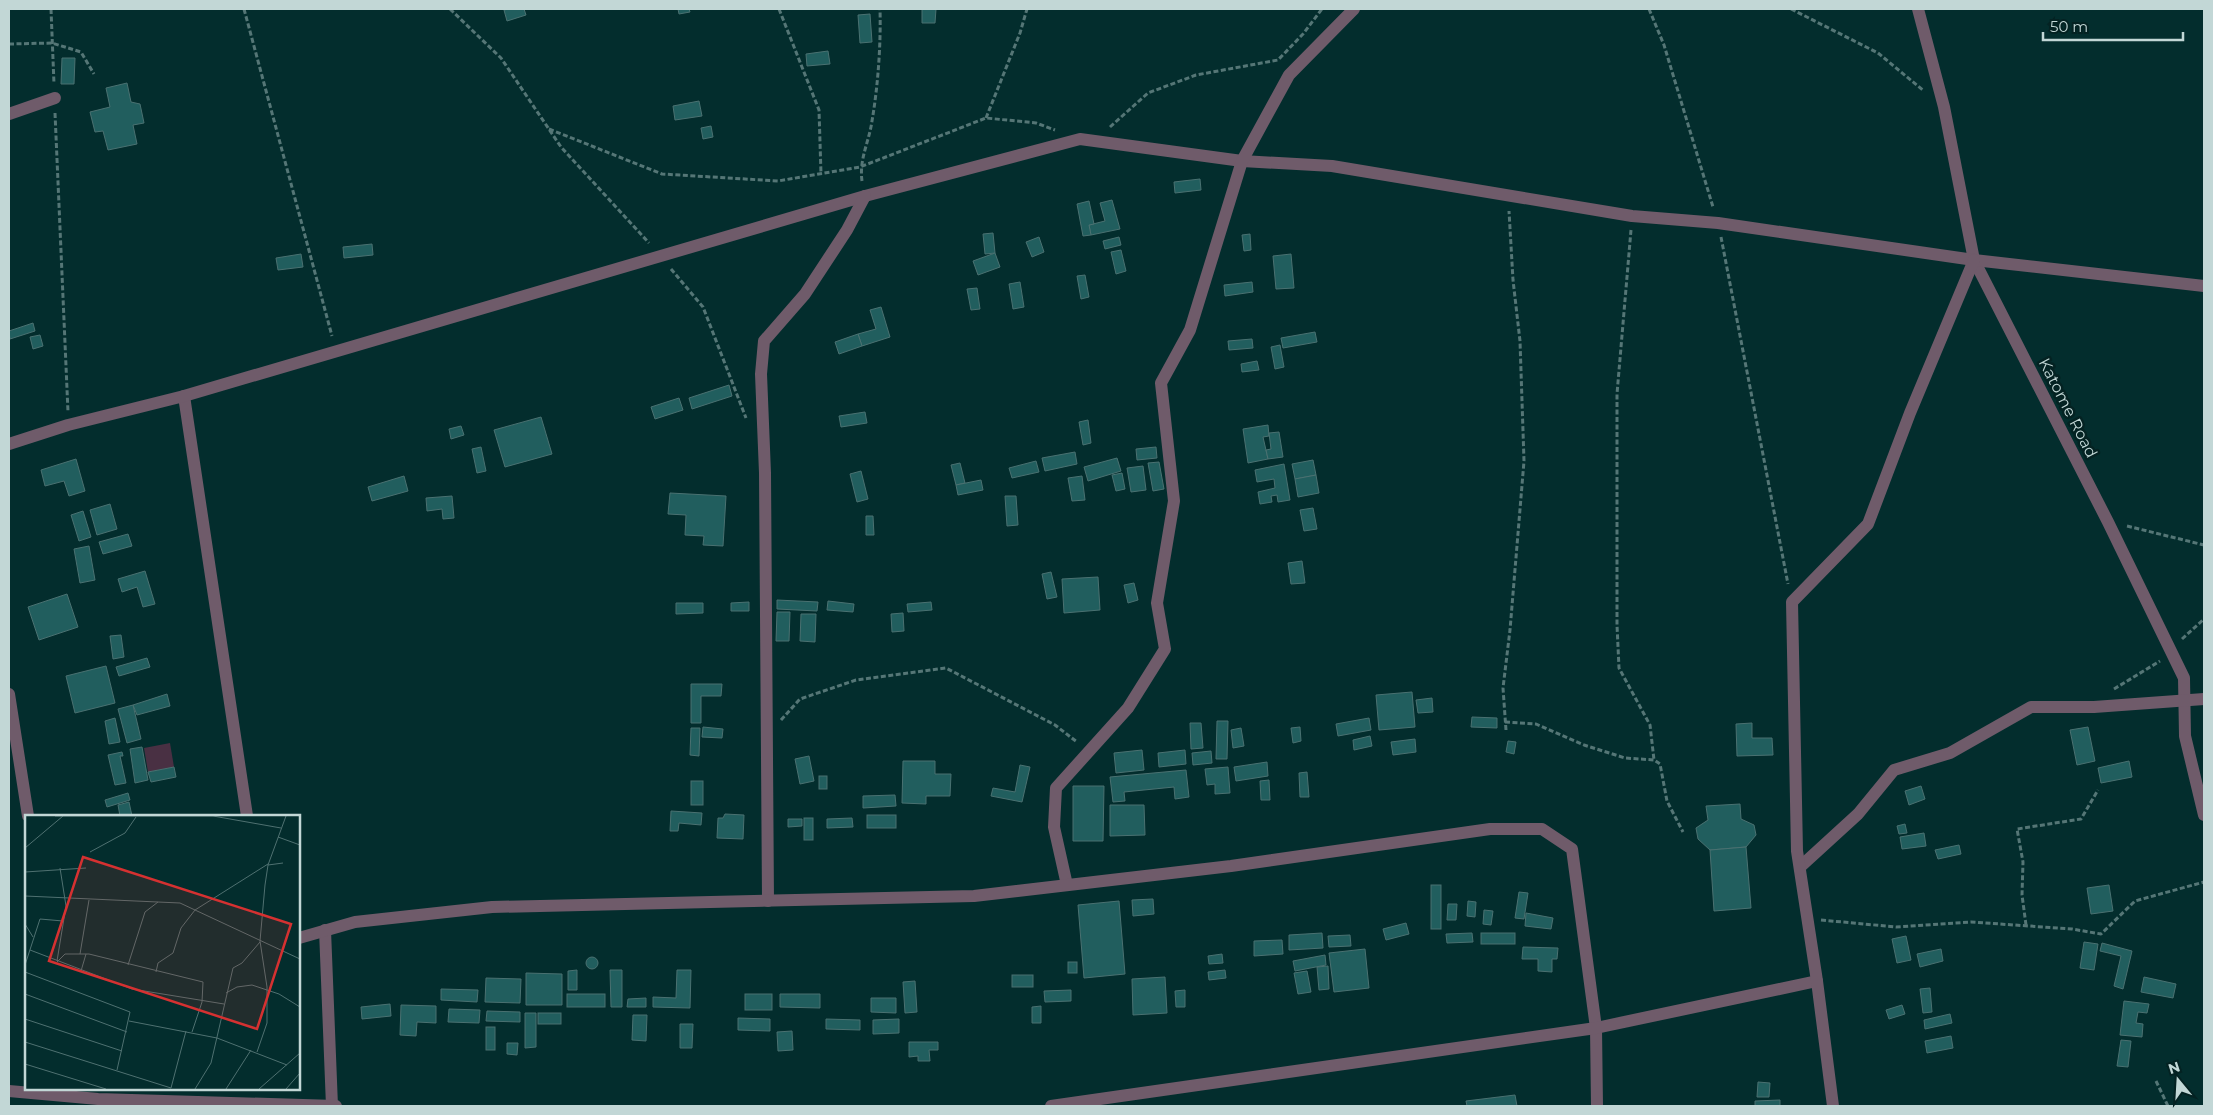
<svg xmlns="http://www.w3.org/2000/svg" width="2213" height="1115" font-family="Montserrat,sans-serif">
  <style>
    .green { fill: #493043 }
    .building { fill: #215e5e; stroke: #4a7171 }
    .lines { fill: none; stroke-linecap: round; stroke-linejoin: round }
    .path { stroke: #557676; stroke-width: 3; stroke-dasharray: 5 2.5; stroke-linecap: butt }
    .street { stroke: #6f5b6a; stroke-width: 12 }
    .labels { text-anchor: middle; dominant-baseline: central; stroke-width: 5; stroke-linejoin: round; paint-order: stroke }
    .street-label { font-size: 16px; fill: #c2d7d6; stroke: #042222 }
    .inset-road { fill: none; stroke: #4f7171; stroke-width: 1 }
    .view { fill: #d53131; fill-opacity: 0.15; stroke: #d53131; stroke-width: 2.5 }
    .inset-edge { fill: none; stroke: #c2d7d6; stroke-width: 2.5 }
  </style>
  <rect width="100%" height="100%" fill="#032d2d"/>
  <!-- green -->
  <polygon class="green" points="170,743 174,767 148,772 144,748"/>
  <!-- building -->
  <g class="building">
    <polygon points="509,9 524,9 526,15 507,21 504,10"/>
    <polygon points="678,9 689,9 690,12 679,14"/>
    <polygon points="922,9 936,9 935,23 922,23"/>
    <polygon points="870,14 872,42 860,43 858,15"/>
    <polygon points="828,51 830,64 807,66 806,54"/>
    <polygon points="62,58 75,58 74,84 61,84"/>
    <polygon points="127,83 131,102 140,104 144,123 133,125 137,144 108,150 103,131 95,132 90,112 110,107 106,88"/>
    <polygon points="699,101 702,116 675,120 673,106"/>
    <polygon points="711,126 713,137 703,139 701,128"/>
    <polygon points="1200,179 1201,190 1175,193 1174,182"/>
    <polygon points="1112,200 1120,229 1091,235 1089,225 1105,221 1100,203"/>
    <polygon points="1089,201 1094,224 1089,225 1091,235 1083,236 1077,204"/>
    <polygon points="993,233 995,253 985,254 983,234"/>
    <polygon points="1250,234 1251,250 1244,251 1242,235"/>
    <polygon points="1039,237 1044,252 1032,257 1026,242"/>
    <polygon points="1119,237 1121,245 1105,249 1103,241"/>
    <polygon points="372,244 373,255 344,258 343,247"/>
    <polygon points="1121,250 1126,271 1116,274 1111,252"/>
    <polygon points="995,253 1000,267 978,275 973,261"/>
    <polygon points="301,254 303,267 278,270 276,258"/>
    <polygon points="1291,254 1294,288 1276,289 1273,256"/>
    <polygon points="1085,275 1089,297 1081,299 1077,276"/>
    <polygon points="1020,282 1024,307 1013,309 1009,284"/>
    <polygon points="1252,282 1253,292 1225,296 1224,285"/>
    <polygon points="977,288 980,309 971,310 967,289"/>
    <polygon points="881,307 890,337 862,346 858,334 876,329 870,310"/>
    <polygon points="33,323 35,331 10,339 9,331"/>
    <polygon points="1315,332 1317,342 1283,348 1281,338"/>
    <polygon points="858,334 862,346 839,354 835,342"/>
    <polygon points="40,335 43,346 33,349 30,337"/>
    <polygon points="1252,339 1253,348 1229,350 1228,341"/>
    <polygon points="1280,345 1284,367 1275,369 1271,347"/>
    <polygon points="1257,361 1259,370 1242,372 1241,364"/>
    <polygon points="729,385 732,396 692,409 689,398"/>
    <polygon points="679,398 683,410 655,419 651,407"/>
    <polygon points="865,412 867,423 841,427 839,416"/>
    <polygon points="541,417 552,454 505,467 494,430"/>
    <polygon points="1088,420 1091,443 1083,445 1079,422"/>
    <polygon points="1268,425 1269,436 1263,437 1268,459 1248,463 1243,429"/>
    <polygon points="461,426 464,435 451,439 449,429"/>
    <polygon points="1279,432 1283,457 1268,459 1266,450 1271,449 1269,433"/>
    <polygon points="481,447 486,471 477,473 472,449"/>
    <polygon points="1156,447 1157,458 1137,460 1136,449"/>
    <polygon points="1075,452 1077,464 1045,471 1042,458"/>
    <polygon points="1117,458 1121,471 1088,481 1084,467"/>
    <polygon points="76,459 85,491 69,496 64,481 45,486 41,470"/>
    <polygon points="1313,460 1316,475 1295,479 1292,464"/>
    <polygon points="1036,461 1039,472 1012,478 1009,468"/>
    <polygon points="1159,462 1164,489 1153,491 1148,463"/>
    <polygon points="960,463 965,483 956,485 951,465"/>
    <polygon points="1284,464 1290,500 1278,502 1277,495 1271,496 1272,502 1260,504 1258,492 1275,488 1274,479 1257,482 1255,470"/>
    <polygon points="1143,466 1146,490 1131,492 1127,468"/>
    <polygon points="861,471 868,499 857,502 850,474"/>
    <polygon points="1122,473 1125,489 1116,491 1112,475"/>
    <polygon points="1316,475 1319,493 1298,497 1295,479"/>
    <polygon points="404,476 408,491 372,501 368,487"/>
    <polygon points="1082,476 1085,500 1072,501 1068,478"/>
    <polygon points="981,480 983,490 958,495 956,485"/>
    <polygon points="670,493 726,496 723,546 703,545 704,536 685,535 686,515 668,514"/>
    <polygon points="452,496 454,518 443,519 442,509 427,511 426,498"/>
    <polygon points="1005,496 1016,496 1018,525 1007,526"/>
    <polygon points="110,504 117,529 97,535 90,510"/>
    <polygon points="1313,508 1317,529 1304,531 1300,510"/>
    <polygon points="83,511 91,537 79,541 71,515"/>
    <polygon points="866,516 873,516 874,535 866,535"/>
    <polygon points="128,534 132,546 103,554 99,542"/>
    <polygon points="89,546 95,580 80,583 74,549"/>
    <polygon points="1302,561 1305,583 1291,584 1288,563"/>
    <polygon points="145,571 155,604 143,607 137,587 122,592 118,579"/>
    <polygon points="1051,572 1057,597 1047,599 1042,574"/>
    <polygon points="1098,577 1100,610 1064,613 1062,579"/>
    <polygon points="1134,583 1138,600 1128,603 1124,585"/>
    <polygon points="67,594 78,627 39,640 28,607"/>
    <polygon points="777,600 818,602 817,611 777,609"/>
    <polygon points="828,601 854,604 853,612 827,610"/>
    <polygon points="749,602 749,611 731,611 731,603"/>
    <polygon points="931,602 932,610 908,612 907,604"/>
    <polygon points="676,603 703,603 703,613 676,614"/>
    <polygon points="777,612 790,612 789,641 776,641"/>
    <polygon points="903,613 904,631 892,632 891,614"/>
    <polygon points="801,614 816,614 815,642 800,641"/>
    <polygon points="121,635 124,657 113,659 110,636"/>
    <polygon points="147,658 150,667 119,676 116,667"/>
    <polygon points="106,666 115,703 75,713 66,676"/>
    <polygon points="691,684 722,684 721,696 701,696 701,723 691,723"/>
    <polygon points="1412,692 1415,727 1379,730 1376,695"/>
    <polygon points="167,694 170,706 137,715 133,705"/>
    <polygon points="1432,698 1433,712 1418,713 1416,700"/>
    <polygon points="133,705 141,739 127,743 118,709"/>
    <polygon points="1472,717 1497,718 1497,728 1471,727"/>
    <polygon points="115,718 120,742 109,744 105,721"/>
    <polygon points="1369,718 1371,730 1338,736 1336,724"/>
    <polygon points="1217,721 1228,721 1227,759 1216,759"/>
    <polygon points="1190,723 1201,723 1203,748 1191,749"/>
    <polygon points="1752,723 1752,738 1772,738 1773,755 1737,756 1736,724"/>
    <polygon points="703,727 723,729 722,738 702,737"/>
    <polygon points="1300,727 1301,741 1293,743 1291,728"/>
    <polygon points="2088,727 2095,761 2077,765 2070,730"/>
    <polygon points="691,728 700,728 699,756 690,755"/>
    <polygon points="1241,728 1244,746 1233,748 1231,730"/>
    <polygon points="1370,736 1372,746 1354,750 1353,740"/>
    <polygon points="1415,739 1416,752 1393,755 1391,742"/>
    <polygon points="1508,741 1516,742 1514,754 1506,752"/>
    <polygon points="142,747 148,780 135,783 130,749"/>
    <polygon points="1142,750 1144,770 1116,773 1114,753"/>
    <polygon points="1185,750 1186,764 1159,767 1158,753"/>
    <polygon points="1211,751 1212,763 1193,765 1192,753"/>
    <polygon points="122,752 123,756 120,756 126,783 115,785 108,755"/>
    <polygon points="809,756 814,781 800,784 795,759"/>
    <polygon points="903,761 935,761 935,774 951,774 950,796 926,796 926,804 902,803"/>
    <polygon points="2129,761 2132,777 2101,783 2098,768"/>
    <polygon points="1267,762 1268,776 1236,781 1234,767"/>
    <polygon points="1020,765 1030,767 1022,802 991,796 993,788 1015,792"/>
    <polygon points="174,767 176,777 151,782 148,772"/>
    <polygon points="1228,767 1230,793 1215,794 1215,784 1207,785 1205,769"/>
    <polygon points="1186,770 1189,797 1175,799 1174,787 1124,792 1125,801 1113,802 1110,777"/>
    <polygon points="1307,772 1309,797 1300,797 1299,773"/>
    <rect x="819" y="776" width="8" height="13"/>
    <polygon points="1269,780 1270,800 1261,800 1260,781"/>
    <rect x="691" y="781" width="12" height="24"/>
    <polygon points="1073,786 1104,786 1103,841 1073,841"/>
    <polygon points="1921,786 1925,799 1909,805 1905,791"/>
    <polygon points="128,793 130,800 107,807 105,800"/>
    <polygon points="895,795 896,806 863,808 863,796"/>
    <polygon points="129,802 132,816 120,816 118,805"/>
    <polygon points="1740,804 1741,819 1754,825 1756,835 1746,847 1710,850 1698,839 1696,828 1708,820 1706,806"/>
    <polygon points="1110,805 1144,805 1145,835 1110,836"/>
    <polygon points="671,811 702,813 701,825 679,823 678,831 670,831"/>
    <polygon points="725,814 744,815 743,839 717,838 718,818 723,818"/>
    <rect x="867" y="815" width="29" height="13"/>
    <rect x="804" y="818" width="9" height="22"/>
    <polygon points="852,818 853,827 827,828 827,819"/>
    <polygon points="788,819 802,819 802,826 788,827"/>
    <polygon points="1905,824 1907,833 1899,834 1897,826"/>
    <polygon points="1924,833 1926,846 1902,849 1900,837"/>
    <polygon points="1959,845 1961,854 1938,859 1935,850"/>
    <polygon points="1746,847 1751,908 1714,911 1710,850"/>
    <rect x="1431" y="885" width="10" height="44"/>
    <polygon points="2109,885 2113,911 2091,914 2087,888"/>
    <polygon points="1519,892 1528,893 1524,919 1515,918"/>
    <polygon points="1153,899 1154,914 1133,916 1132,900"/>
    <polygon points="1119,901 1125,974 1084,978 1078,905"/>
    <polygon points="1468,901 1476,902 1475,917 1467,916"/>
    <polygon points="1448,904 1457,904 1456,920 1447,920"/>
    <polygon points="1484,910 1493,911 1491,925 1483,924"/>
    <polygon points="1526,913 1553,918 1551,929 1525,926"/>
    <polygon points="1406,923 1409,934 1386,940 1383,929"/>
    <polygon points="1322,933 1323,948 1289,950 1289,935"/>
    <polygon points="1472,933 1473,942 1447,943 1446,934"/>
    <rect x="1481" y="933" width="34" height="11"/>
    <polygon points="1350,935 1351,946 1329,947 1328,936"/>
    <polygon points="1906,936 1911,960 1897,963 1892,939"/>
    <polygon points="1282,940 1283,954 1254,956 1254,941"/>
    <polygon points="2084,942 2098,944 2094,970 2080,968"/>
    <polygon points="2102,943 2132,951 2123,989 2114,986 2121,956 2100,951"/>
    <polygon points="1523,947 1558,948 1557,959 1552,959 1552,972 1538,971 1538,959 1522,959"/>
    <polygon points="1365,949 1369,988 1334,992 1329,953"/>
    <polygon points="1941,949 1943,961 1920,967 1917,954"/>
    <polygon points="1222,954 1223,963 1209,964 1208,956"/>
    <polygon points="1325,955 1326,965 1295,971 1293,961"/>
    <circle cx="592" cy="963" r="6"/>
    <rect x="1068" y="962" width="9" height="11"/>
    <polygon points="1328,966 1329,989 1319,990 1317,967"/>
    <polygon points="577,970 577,990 568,990 568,971"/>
    <polygon points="610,970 622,970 622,1007 611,1007"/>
    <polygon points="677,970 691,970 690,1008 653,1007 653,997 676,998"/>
    <polygon points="1225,970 1226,978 1209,980 1208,972"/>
    <polygon points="1307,971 1311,992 1298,994 1294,973"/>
    <polygon points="526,973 562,974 562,1005 526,1005"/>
    <rect x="1012" y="975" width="21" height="12"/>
    <polygon points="1165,977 1167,1013 1133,1015 1132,979"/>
    <polygon points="2144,977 2176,984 2173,998 2141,992"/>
    <polygon points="486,978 521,979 520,1003 485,1002"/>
    <polygon points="915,981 917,1012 905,1013 903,982"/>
    <polygon points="1930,988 1932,1012 1923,1013 1920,989"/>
    <polygon points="441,989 478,990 477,1002 441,1000"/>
    <polygon points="1071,990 1071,1001 1045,1002 1044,991"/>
    <polygon points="1185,990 1185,1007 1176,1007 1175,991"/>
    <rect x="567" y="994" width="38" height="13"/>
    <rect x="745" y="994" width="27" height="16"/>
    <polygon points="780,994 820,994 820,1008 780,1007"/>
    <polygon points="646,998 646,1007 627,1007 628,999"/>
    <polygon points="871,998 896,998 896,1013 871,1012"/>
    <polygon points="2124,1001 2149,1004 2147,1013 2138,1012 2136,1023 2143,1024 2142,1037 2120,1035"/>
    <polygon points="390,1004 391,1016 362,1019 361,1007"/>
    <polygon points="401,1005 436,1006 436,1023 417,1022 416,1036 400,1035"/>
    <polygon points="1902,1005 1905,1014 1889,1019 1886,1010"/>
    <polygon points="1041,1006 1041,1023 1032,1023 1032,1007"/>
    <polygon points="449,1009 480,1010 479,1023 448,1022"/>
    <polygon points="487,1011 520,1012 520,1022 486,1021"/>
    <polygon points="525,1013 536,1013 536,1047 525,1048"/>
    <rect x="538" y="1013" width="23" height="11"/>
    <polygon points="1950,1014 1952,1023 1925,1029 1924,1020"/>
    <polygon points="633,1015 647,1015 646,1041 632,1040"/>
    <polygon points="738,1018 770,1019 770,1031 738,1030"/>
    <polygon points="826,1019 860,1020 860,1030 826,1029"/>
    <polygon points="899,1019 899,1033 873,1034 873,1020"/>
    <polygon points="680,1024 693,1024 692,1048 680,1048"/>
    <rect x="486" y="1027" width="9" height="23"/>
    <polygon points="792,1031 793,1050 778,1051 777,1032"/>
    <polygon points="1951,1036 1953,1048 1927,1053 1925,1041"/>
    <polygon points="2121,1040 2131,1041 2128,1067 2117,1066"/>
    <polygon points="909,1042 938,1042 938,1050 929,1050 930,1061 918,1061 918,1056 909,1057"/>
    <polygon points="507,1043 518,1043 517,1055 507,1054"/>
    <polygon points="1758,1082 1770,1083 1769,1097 1757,1097"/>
    <polygon points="1515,1095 1517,1106 1467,1106 1466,1101"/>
    <polygon points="1780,1100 1780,1106 1755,1106 1755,1101"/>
  </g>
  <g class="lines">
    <!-- path -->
    <g class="path">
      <polyline points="51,9 54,84"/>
      <polyline points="244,9 332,336"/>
      <polyline points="450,9 501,58 561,147 649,243"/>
      <polyline points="779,9 819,110 821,174"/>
      <polyline points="1649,9 1664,45 1713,207"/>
      <polyline points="1791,9 1878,53 1924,91"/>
      <polyline points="9,44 52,43 81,52 94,74"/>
      <polyline points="55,113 68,412"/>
      <polyline points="986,118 1020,33 1027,9"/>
      <polyline points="1110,127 1148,93 1196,75 1278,60 1303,34 1322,9"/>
      <polyline points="549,129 662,174 778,181 860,167 986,118 1036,123 1055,130"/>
      <path d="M862,181C859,159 869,142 872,121C878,86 881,44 880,9"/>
      <polyline points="1631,230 1617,394 1617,625 1619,668 1650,725 1654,760"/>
      <polyline points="1721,237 1788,584"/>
      <polyline points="671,269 703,307 746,418"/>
      <polyline points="2127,526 2204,545"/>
      <polyline points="2182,639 2204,619"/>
      <polyline points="2114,689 2160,661"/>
      <polyline points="781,720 800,699 856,680 946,668 1055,725 1077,742"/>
      <polyline points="1505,722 1536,724 1584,745 1625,758 1654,760 1660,764 1667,801 1683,832"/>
      <polyline points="1506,730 1503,688 1510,630 1524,461 1520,341 1513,280 1509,211"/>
      <polyline points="1821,920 1896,927 1971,922 2072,929 2101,934 2135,901 2204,882"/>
      <polyline points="2026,925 2022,895 2023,862 2017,829 2081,819 2098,790"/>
      <polyline points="2156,1081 2168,1106"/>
    </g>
    <!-- street -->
    <g class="street">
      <polyline points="1918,9 1944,107 1974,260 2108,522 2184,678 2185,736 2204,815"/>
      <polyline points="9,114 55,98"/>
      <polyline points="184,396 247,816"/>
      <polyline points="9,444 68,425 184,396 865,196 1080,139 1242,161 1332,166 1632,216 1718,223 1974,260 2204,286"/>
      <polyline points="9,694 28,816"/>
      <polyline points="1800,867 1858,814 1894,770 1950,753 2031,707 2094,707 2204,699"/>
      <polyline points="1067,885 1054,827 1056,788 1128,708 1165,649 1157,603 1174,501 1161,383 1190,330 1242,161 1289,75 1354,9"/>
      <polyline points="768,901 765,473 761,374 764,341 805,294 847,230 865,196"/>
      <polyline points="325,930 332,1106"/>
      <polyline points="299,938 355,922 492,907 974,896 1231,866 1490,829 1542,829 1572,849 1596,1028 1597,1106"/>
      <polyline points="9,1091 98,1099 336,1106"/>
      <polyline points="1051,1106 1596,1028 1817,981"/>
      <polyline points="1833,1106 1817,981 1797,851 1792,602 1868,524 1910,413 1974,260"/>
    </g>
  </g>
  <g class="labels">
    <!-- street labels -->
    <g class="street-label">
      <text transform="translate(2068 408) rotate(63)">Katome Road</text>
    </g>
  </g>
  <!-- overview -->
  <g transform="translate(25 815)">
    <rect width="275" height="275" fill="#032d2d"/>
    <path class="inset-road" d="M30,1H188L256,13M253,22L275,30M0,33L38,1M65,37L100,18L111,2M243,50L258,48M0,57L61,53M0,81L155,88L275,144M0,109L8,122M5,135L107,174L199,189M55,139L64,85M32,146L41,91L35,53M32,147L40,139H64L178,167L177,187L167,217M0,150L15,104L38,106M103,150L120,97L133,87M56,156L61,139M0,157L105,197L92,255M131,157L133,148L148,138L156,113L170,95L243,49M201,178L212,172L227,170L254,179L275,192M0,179L102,217M0,204L97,236M104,206L192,223L262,250M0,227L146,273M232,237L242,208V172L235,126L240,70L243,50L261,1M0,249L81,274M146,273L161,216M170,274L186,248L208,153L217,148L235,127M201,274L226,235M234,274L275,238M261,274L275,258"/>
    <path class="view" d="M58,42L266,109L232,214L24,146Z"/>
    <rect width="275" height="275" class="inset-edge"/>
  </g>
  <!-- border -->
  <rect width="2213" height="1115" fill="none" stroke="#c2d7d6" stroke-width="20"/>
  <!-- north arrow -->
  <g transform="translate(2178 1080) rotate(342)" stroke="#042222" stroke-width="4" paint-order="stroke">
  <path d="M0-4L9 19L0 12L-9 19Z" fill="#c2d7d6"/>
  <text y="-8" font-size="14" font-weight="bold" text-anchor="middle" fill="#c2d7d6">N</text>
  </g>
  <!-- scale -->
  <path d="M2043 32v8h140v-8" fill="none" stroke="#c2d7d6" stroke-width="2.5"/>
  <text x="2050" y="32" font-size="15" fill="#c2d7d6" stroke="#042222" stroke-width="4" paint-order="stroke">50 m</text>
</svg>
